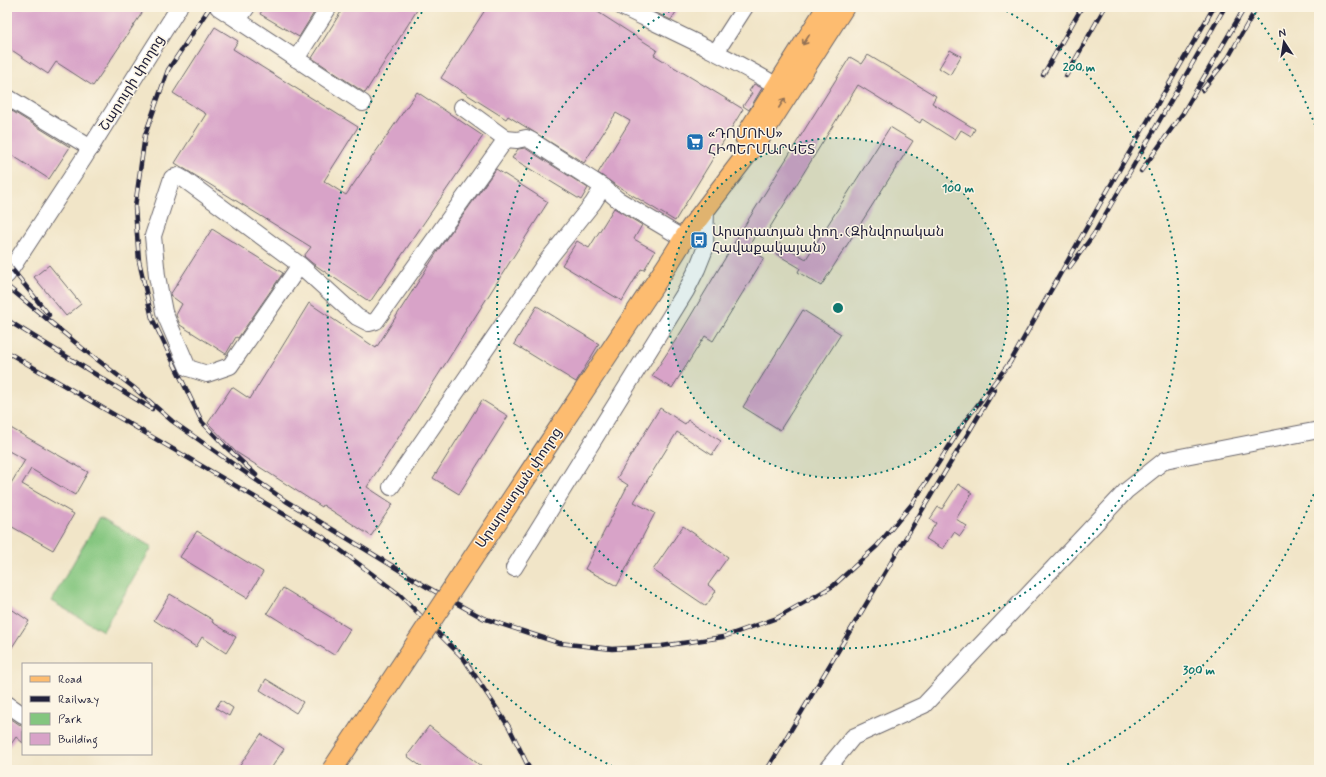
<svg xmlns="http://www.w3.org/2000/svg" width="1326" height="777" font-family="Mynerve,'Noto Sans Armenian',sans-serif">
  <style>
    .green { fill: #84c67f; stroke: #53745d }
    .building { fill: #d8a3c8 }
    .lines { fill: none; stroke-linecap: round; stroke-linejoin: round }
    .minor-casing { stroke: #6a666c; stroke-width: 18 }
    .major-casing { stroke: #6a666c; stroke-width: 22 }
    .minor { stroke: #fff; stroke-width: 16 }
    .major { stroke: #fdbc6f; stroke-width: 20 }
    .rail-casing { stroke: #22223b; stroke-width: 4.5 }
    .rail { stroke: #fcf5e5; stroke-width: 3; stroke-dasharray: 9; stroke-linecap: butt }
    .major-bridge-casing { stroke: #6a666c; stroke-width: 22; stroke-linecap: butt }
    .major-bridge { stroke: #fdbc6f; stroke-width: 20 }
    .oneway { stroke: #906f55 }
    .ring { fill: none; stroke: #0f766e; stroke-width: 2; stroke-dasharray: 2 4 }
    .labels { text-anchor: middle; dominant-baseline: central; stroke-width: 3; stroke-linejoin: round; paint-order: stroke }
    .street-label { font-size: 14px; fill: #22223b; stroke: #fcf5e5 }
    .poi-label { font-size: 14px; fill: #22223b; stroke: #fcf5e5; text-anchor: start }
    .centre { fill: #0f766e; stroke: #fcf5e5; stroke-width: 2 }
    .ring-label { font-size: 12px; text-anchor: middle; font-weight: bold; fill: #0f766e; stroke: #fcf5e5; stroke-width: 3; stroke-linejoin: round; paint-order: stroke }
  </style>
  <rect width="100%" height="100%" fill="#fcf5e5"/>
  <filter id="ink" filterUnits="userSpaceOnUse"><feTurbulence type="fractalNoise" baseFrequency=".025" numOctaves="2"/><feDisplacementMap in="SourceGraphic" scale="8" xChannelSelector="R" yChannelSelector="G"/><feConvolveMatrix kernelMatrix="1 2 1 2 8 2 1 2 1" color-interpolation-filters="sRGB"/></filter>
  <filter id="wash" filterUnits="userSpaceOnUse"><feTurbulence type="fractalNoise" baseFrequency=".012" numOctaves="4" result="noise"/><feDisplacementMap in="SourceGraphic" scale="16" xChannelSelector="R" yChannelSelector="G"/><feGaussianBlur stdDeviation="0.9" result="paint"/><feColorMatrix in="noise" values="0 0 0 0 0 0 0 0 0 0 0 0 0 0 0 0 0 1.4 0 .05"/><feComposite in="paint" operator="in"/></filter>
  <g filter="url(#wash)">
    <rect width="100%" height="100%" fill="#f1e5c8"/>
    <!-- green -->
    <polygon class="green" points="100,517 152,547 103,631 51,601"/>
    <g id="blocks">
      <!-- building -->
      <g class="building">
        <polygon points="7,7 146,7 93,86 56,62 48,74 7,47"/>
        <polygon points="264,7 309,7 315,11 299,37 260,14"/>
        <polygon points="344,7 419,7 365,93 312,58"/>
        <polygon points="487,7 590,7 657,50 654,55 743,109 675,221 614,184 598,173 630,121 616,113 584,163 508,116 506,119 441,78"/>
        <polygon points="644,7 679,7 671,20"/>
        <polygon points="215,27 238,41 233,49 358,127 324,181 346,195 417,92 483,136 370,302 312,263 304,256 311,247 175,163 206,114 173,93"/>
        <polygon points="950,50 961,56 950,75 939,68"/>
        <polygon points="868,55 936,96 932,103 975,129 971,136 961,130 955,140 922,119 920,123 858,85 764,237 757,232 748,248 764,258 713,341 705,336 672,388 652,376 681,332 745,225 850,57 862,64"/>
        <polygon points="754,84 762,88 749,110 743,106 752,93 749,91"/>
        <polygon points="7,108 70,147 49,179 7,152"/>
        <polygon points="890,127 913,141 821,286 798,272 800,268 773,252 779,243 806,259"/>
        <polygon points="525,148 588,188 581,200 512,158 518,149"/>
        <polygon points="496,169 548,202 367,487 393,504 371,536 323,505 322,507 236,452 208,423 232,387 250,399 309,303 376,348 441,246"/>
        <polygon points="614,208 642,225 634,239 655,251 644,270 641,269 622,301 562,265 577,241 589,248"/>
        <polygon points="212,229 283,273 238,338 236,337 226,354 180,325 176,315 182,304 170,295"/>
        <polygon points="49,265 81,304 66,316 34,277"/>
        <polygon points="537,306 599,344 576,382 514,344"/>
        <polygon points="803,310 841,334 780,430 743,407"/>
        <polygon points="482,400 508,416 459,494 433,478"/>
        <polygon points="660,408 685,424 688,420 721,441 712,455 677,432 634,502 655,513 617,586 585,569 628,485 617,478"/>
        <polygon points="7,426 88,472 75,495 31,469 22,484 74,514 53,550 7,524 7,490 25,460 7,450"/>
        <polygon points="958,484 972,493 956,519 967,526 960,536 954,532 943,549 926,539 936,523 930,519 938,507 942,509"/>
        <polygon points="683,526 728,557 708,585 716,591 706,606 653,570"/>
        <polygon points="197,531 263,572 247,598 180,557"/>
        <polygon points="283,588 350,629 334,655 267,613"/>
        <polygon points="170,594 213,620 212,622 236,637 226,653 202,637 196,647 154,620"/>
        <polygon points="7,606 29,621 7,655"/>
        <polygon points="266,679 303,702 296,713 260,690"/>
        <polygon points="221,700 233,708 229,716 216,708"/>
        <polygon points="7,716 23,727 23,743 16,737 7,750"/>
        <polygon points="429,726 486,770 426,770 407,756"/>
        <polygon points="261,734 284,749 270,770 237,770"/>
      </g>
    </g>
  </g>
  <g filter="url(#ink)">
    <use href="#blocks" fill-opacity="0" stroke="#6a666c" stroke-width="1"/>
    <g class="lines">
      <defs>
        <g id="minor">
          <polyline points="218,7 363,103"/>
          <path d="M622,7C674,32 727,56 777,86"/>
          <polyline points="238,20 247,7"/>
          <polyline points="716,52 745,7"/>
          <polyline points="296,59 329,7"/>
          <polyline points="7,97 91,148"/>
          <polyline points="462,107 506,139 517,140 526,138 532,141 603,187"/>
          <polyline points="300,265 230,366 207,374 188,368 164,312 157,276 153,236 172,178 178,176 185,180 300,265 357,317 369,323 376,321 506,139"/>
          <polyline points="7,275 84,158 179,7"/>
          <polyline points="391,487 546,262 593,203 603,187 617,199 684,239"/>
          <polyline points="514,568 686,291 697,269 705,249 706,207"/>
          <polyline points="7,704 23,715"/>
          <polyline points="826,770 853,737 924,705 1126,491 1165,460 1319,430"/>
        </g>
        <g id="major">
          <polyline points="745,137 827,7"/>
          <polyline points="670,261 690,229 761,136 844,7"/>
        </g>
      </defs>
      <!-- minor casing -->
      <use href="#minor" class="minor-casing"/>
      <!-- major casing -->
      <use href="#major" class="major-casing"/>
      <!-- minor -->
      <use href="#minor" class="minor"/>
      <!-- major -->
      <use href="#major" class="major"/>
      <defs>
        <g id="rail">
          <polyline points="210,7 168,70 145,135 135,207 139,261 152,318 202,422 226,447 256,475"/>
          <polyline points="1043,75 1082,7"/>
          <polyline points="1066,76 1105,7"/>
          <polyline points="1202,90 1228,58 1257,7"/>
          <polyline points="1141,171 1183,113 1245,7"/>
          <polyline points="7,263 49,315"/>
          <polyline points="1069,268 1094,234 1225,7"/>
          <polyline points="7,286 82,348 133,387 172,421 286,501 427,587 483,618 559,643 612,649 662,646 723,637 777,618 833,586 877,546 912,504 966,420 1010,362"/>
          <polyline points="7,320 152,409"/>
          <polyline points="7,352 323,537 400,595 464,659 509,727 530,770"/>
          <polyline points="1008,366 1126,158 1214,7"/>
          <polyline points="767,770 994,390"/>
        </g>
      </defs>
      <!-- rail casing -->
      <use href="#rail" class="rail-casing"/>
      <!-- rail -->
      <use href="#rail" class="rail"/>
      <defs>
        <polyline id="major-bridge" points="332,770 670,261"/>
      </defs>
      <!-- major-bridge casing -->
      <use href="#major-bridge" class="major-bridge-casing"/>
      <!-- major-bridge -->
      <use href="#major-bridge" class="major-bridge"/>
    </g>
    <!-- one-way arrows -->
    <defs><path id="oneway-shaft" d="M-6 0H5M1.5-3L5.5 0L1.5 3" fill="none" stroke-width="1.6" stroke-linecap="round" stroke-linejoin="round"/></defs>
    <g class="oneway">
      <use href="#oneway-shaft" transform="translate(806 40) rotate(123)"/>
      <use href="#oneway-shaft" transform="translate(782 103) rotate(-57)"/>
    </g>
  </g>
  <!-- distance rings -->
  <circle cx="838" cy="308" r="170" fill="#0f766e" fill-opacity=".12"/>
  <g class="ring">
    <circle cx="838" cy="308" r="170"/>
    <path d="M1001 8A341 341 0 1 1 675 8"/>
    <path d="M1318 483A511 511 0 0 1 1058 769M618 769A511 511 0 0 1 425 8M1251 8A511 511 0 0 1 1318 133"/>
  </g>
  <!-- icons -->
  <defs>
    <symbol id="supermarket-square" viewBox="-11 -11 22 22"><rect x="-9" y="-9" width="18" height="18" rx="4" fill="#1f6fb2" stroke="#fcf5e5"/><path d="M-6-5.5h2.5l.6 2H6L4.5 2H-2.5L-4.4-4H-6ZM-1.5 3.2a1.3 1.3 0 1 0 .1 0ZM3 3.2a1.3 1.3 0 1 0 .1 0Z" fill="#fff"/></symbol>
    <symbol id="bus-square" viewBox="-11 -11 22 22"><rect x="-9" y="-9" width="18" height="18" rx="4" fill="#1f6fb2" stroke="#fcf5e5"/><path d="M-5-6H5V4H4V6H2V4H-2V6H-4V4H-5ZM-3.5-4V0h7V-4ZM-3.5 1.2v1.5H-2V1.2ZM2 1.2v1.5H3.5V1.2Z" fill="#fff"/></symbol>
  </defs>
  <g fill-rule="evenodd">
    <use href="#supermarket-square" x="685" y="132" width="20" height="20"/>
    <use href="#bus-square" x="689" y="230" width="20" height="20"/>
  </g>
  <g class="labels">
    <!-- street labels -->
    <g class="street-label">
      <text transform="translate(132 83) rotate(-58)">Շարուրի փողոց</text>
      <text transform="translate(519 488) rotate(-56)">Արարատյան փողոց</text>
    </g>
    <!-- poi labels -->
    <g class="poi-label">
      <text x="708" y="134">«ԴՈՄՈՒՍ»<tspan x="708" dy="16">ՀԻՊԵՐՄԱՐԿԵՏ</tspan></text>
      <text x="712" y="232">Արարատյան փող․(Զինվորական<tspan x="712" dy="16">Հավաքակայան)</tspan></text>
    </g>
  </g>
  <circle cx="838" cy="308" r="6" class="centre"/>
  <g class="ring-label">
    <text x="1079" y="71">200 m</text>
    <text x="958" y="192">100 m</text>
    <text x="1199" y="674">300 m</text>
  </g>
  <!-- margin -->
  <rect width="1326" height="777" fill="none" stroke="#fcf5e5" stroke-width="24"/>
  <!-- legend -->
  <rect x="22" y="663" width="130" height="92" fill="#fcf5e5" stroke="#a5a1a1"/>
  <rect x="30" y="676" width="20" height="6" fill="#fdbc6f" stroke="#a5a1a1"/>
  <text x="58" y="683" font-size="12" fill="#22223b">Road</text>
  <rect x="30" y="696" width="20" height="6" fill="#22223b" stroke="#a5a1a1"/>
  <text x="58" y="703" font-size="12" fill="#22223b">Railway</text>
  <rect x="30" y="713" width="20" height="12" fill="#84c67f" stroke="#a5a1a1"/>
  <text x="58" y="723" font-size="12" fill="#22223b">Park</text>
  <rect x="30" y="733" width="20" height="12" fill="#d8a3c8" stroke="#a5a1a1"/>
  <text x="58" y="743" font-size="12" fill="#22223b">Building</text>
  <!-- north arrow -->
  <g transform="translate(1284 42) rotate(348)" stroke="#fcf5e5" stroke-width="3" paint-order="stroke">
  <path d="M0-3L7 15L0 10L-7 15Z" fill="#22223b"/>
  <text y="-6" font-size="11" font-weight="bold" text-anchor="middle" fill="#22223b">N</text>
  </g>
</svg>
